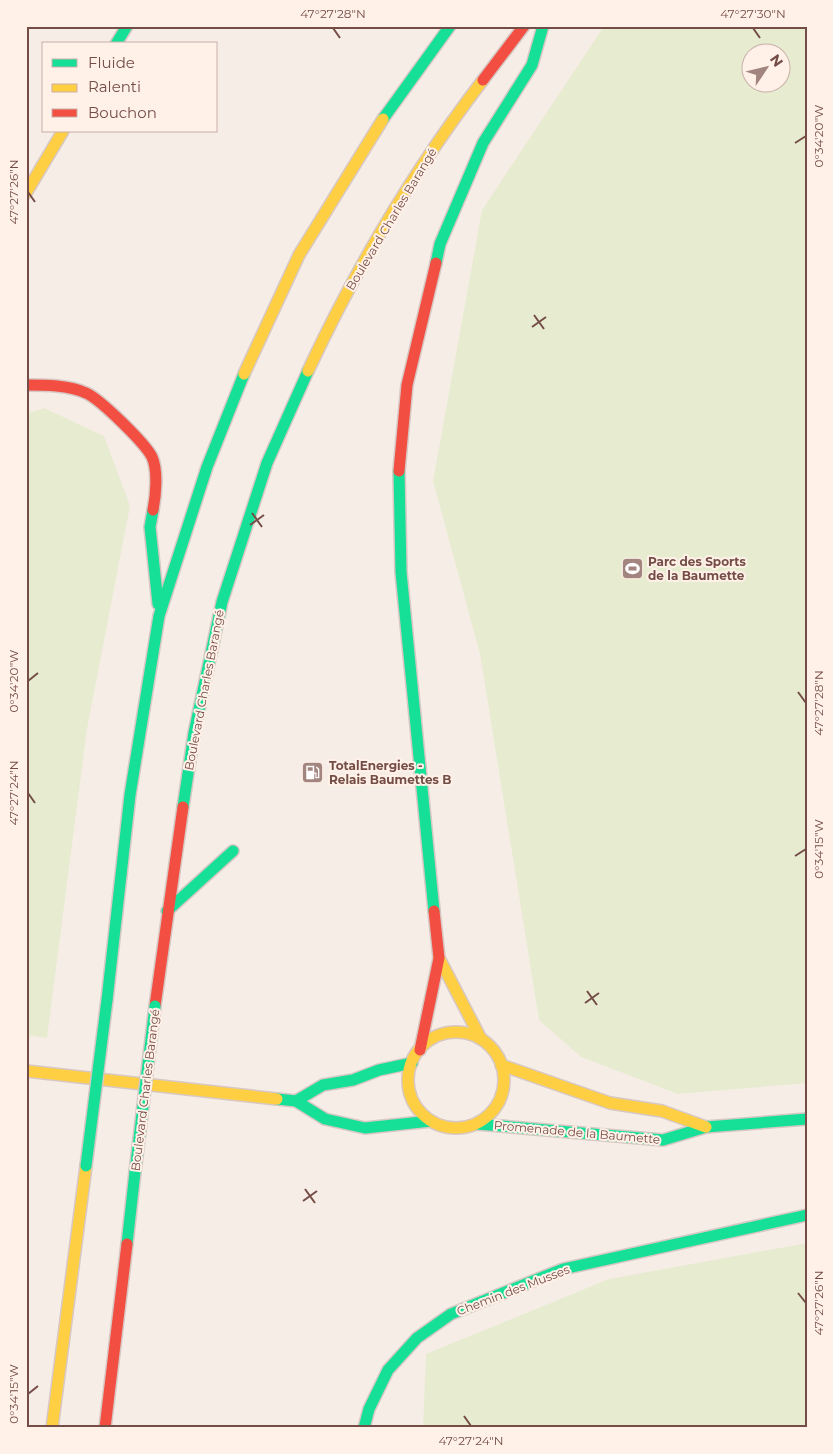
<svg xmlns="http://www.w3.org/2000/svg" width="833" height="1454" font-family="Montserrat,sans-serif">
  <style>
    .green { fill: #e7ecd1; fill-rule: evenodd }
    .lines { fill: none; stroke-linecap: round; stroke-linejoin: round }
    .fast-casing { stroke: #d7c8c4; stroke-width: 14 }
    .slow-casing { stroke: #d7c8c4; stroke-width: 14 }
    .jam-casing { stroke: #d7c8c4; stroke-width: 14 }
    .fast { stroke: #16e098; stroke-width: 11 }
    .slow { stroke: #ffcf43; stroke-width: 11 }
    .jam { stroke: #f24e42; stroke-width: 11 }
    .fast-bridge-casing { stroke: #d5c7c4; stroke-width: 14; stroke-linecap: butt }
    .fast-bridge { stroke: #16e098; stroke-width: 11 }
    .ticks { fill: none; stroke: #754d47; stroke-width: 2 }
    .labels { text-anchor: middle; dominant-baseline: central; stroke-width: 4; stroke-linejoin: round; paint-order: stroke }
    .street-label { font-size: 12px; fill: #754d47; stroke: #fff1e8 }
    .poi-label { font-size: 12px; font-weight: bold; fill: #754d47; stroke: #fff1e8; text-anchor: start }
    .neatline { fill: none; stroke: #754d47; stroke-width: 2 }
    .ticks-label { font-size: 12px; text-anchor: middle; fill: #754d47 }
  </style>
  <rect width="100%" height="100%" fill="#f7ede7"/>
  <!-- green -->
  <g class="green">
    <path d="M604,26H807V1083L678,1094L581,1057L539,1020L480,654L433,481L482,210ZM750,52H780V82H750Z"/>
    <polygon points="44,408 104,436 130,506 87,729 47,1038 26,1035 26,414"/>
    <polygon points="807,1243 807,1428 423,1428 426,1354 609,1279"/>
  </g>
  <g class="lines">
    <defs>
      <g id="fast">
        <polyline points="116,44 127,26"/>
        <polyline points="383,119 450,26"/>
        <polyline points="436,263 440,244 483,143 532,65 543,26"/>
        <polyline points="399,471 401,572 434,911"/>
        <polyline points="153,510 150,527 158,604"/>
        <polyline points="183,807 194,733 222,602 267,463 308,371"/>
        <polyline points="167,911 233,851"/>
        <polyline points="107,1000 130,795 159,616 207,467 244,374"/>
        <polyline points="277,1099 296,1101 325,1119 365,1128 431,1121"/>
        <polyline points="296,1101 323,1085 353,1080 379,1070 412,1063"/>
        <polyline points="477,1124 663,1140 706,1127 807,1119"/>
        <polyline points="127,1244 135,1172"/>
        <polyline points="364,1428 369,1409 388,1370 417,1338 451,1314 563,1269 807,1215"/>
      </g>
      <g id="slow">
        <polyline points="26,193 63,131"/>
        <path d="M308,371C356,268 414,170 483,80"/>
        <polyline points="244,374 299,255 383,119"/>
        <polyline points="439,958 481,1039"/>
        <circle cx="456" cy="1080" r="48"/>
        <polyline points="501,1065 610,1103 662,1111 706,1127"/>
        <polyline points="26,1071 277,1099"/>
        <polyline points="52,1428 86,1166"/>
      </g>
      <g id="jam">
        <polyline points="483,80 524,26"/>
        <path d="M26,385C45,385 69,385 86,393C100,399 145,443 152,457C158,470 156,495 153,510"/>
        <polyline points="399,471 407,385 436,263"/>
        <polyline points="155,1006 183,807"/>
        <polyline points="420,1050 439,958 434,911"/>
        <polyline points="105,1428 127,1244"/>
      </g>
    </defs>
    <!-- fast casing -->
    <use href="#fast" class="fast-casing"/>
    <!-- slow casing -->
    <use href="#slow" class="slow-casing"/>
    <!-- jam casing -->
    <use href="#jam" class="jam-casing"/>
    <!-- fast -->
    <use href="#fast" class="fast"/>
    <!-- slow -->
    <use href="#slow" class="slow"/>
    <!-- jam -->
    <use href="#jam" class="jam"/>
    <defs>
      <g id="fast-bridge">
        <polyline points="86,1166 107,1000"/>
        <polyline points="135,1172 155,1006"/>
      </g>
    </defs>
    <!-- fast-bridge casing -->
    <use href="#fast-bridge" class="fast-bridge-casing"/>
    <!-- fast-bridge -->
    <use href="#fast-bridge" class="fast-bridge"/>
  </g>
  <!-- ticks -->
  <path class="ticks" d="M333,28L340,38M753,28L760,38M795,143L806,136M28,192L35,202M534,315L544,329M532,327L546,317M252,513L262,527M250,525L264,515M28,681L38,673M798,692L806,703M28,793L35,803M795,856L806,849M587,991L597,1005M585,1003L599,993M305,1189L315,1203M303,1201L317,1191M798,1293L806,1303M28,1394L38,1386M464,1416L471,1426"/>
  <!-- icons -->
  <defs>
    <symbol id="stadium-square" viewBox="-11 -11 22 22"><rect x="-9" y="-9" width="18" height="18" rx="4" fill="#a2857f" stroke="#fff1e8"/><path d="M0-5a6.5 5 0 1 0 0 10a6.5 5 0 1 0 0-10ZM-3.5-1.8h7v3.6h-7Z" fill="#fff"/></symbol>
    <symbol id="fuel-square" viewBox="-11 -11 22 22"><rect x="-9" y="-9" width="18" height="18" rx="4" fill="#a2857f" stroke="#fff1e8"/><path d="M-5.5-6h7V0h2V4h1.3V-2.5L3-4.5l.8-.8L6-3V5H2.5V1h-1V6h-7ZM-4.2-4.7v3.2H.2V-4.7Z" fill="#fff"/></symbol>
  </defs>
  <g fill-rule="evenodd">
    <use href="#stadium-square" x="620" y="556" width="25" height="25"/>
    <use href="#fuel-square" x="300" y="760" width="25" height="25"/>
  </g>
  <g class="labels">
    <!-- street labels -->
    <g class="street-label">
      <text transform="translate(391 219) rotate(-59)">Boulevard Charles Barangé</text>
      <text transform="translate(204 690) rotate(-79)">Boulevard Charles Barangé</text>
      <text transform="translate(145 1090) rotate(-83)">Boulevard Charles Barangé</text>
      <text transform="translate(577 1132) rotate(5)">Promenade de la Baumette</text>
      <text transform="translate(513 1290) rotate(-21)">Chemin des Musses</text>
    </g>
    <!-- poi labels -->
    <g class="poi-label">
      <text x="648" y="561">Parc des Sports<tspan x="648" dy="14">de la Baumette</tspan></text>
      <text x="329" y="765">TotalEnergies -<tspan x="329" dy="14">Relais Baumettes B</tspan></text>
    </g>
  </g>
  <!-- border -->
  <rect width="833" height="1454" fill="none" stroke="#fff1e8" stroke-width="55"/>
  <!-- legend -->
  <rect x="42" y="42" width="175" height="90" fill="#fff1e8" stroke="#c8afa8"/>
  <rect x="52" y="59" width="25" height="8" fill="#16e098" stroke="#c8afa8"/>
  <text x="88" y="68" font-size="15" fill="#754d47">Fluide</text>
  <rect x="52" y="84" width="25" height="8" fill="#ffcf43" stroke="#c8afa8"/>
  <text x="88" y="92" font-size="15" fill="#754d47">Ralenti</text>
  <rect x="52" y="109" width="25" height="8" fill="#f24e42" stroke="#c8afa8"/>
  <text x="88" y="118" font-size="15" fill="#754d47">Bouchon</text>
  <!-- north arrow -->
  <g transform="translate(766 68) rotate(55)"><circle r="24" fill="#fff1e8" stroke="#c8afa8"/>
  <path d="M0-4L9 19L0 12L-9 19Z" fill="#a2857f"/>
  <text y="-8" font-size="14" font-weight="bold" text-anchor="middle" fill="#754d47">N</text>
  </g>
  <rect x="28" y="28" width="778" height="1398" class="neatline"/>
  <g class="ticks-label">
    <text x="333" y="18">47°27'28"N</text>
    <text x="753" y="18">47°27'30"N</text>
    <text transform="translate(819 136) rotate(-90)" y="4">0°34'20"W</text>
    <text transform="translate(14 192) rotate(-90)" y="4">47°27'26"N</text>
    <text transform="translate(14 681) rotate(-90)" y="4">0°34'20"W</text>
    <text transform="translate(819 703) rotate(-90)" y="4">47°27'28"N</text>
    <text transform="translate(14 793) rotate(-90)" y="4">47°27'24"N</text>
    <text transform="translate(819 849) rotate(-90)" y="4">0°34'15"W</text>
    <text transform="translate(819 1303) rotate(-90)" y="4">47°27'26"N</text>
    <text transform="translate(14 1394) rotate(-90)" y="4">0°34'15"W</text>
    <text x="471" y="1445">47°27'24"N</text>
  </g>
</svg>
